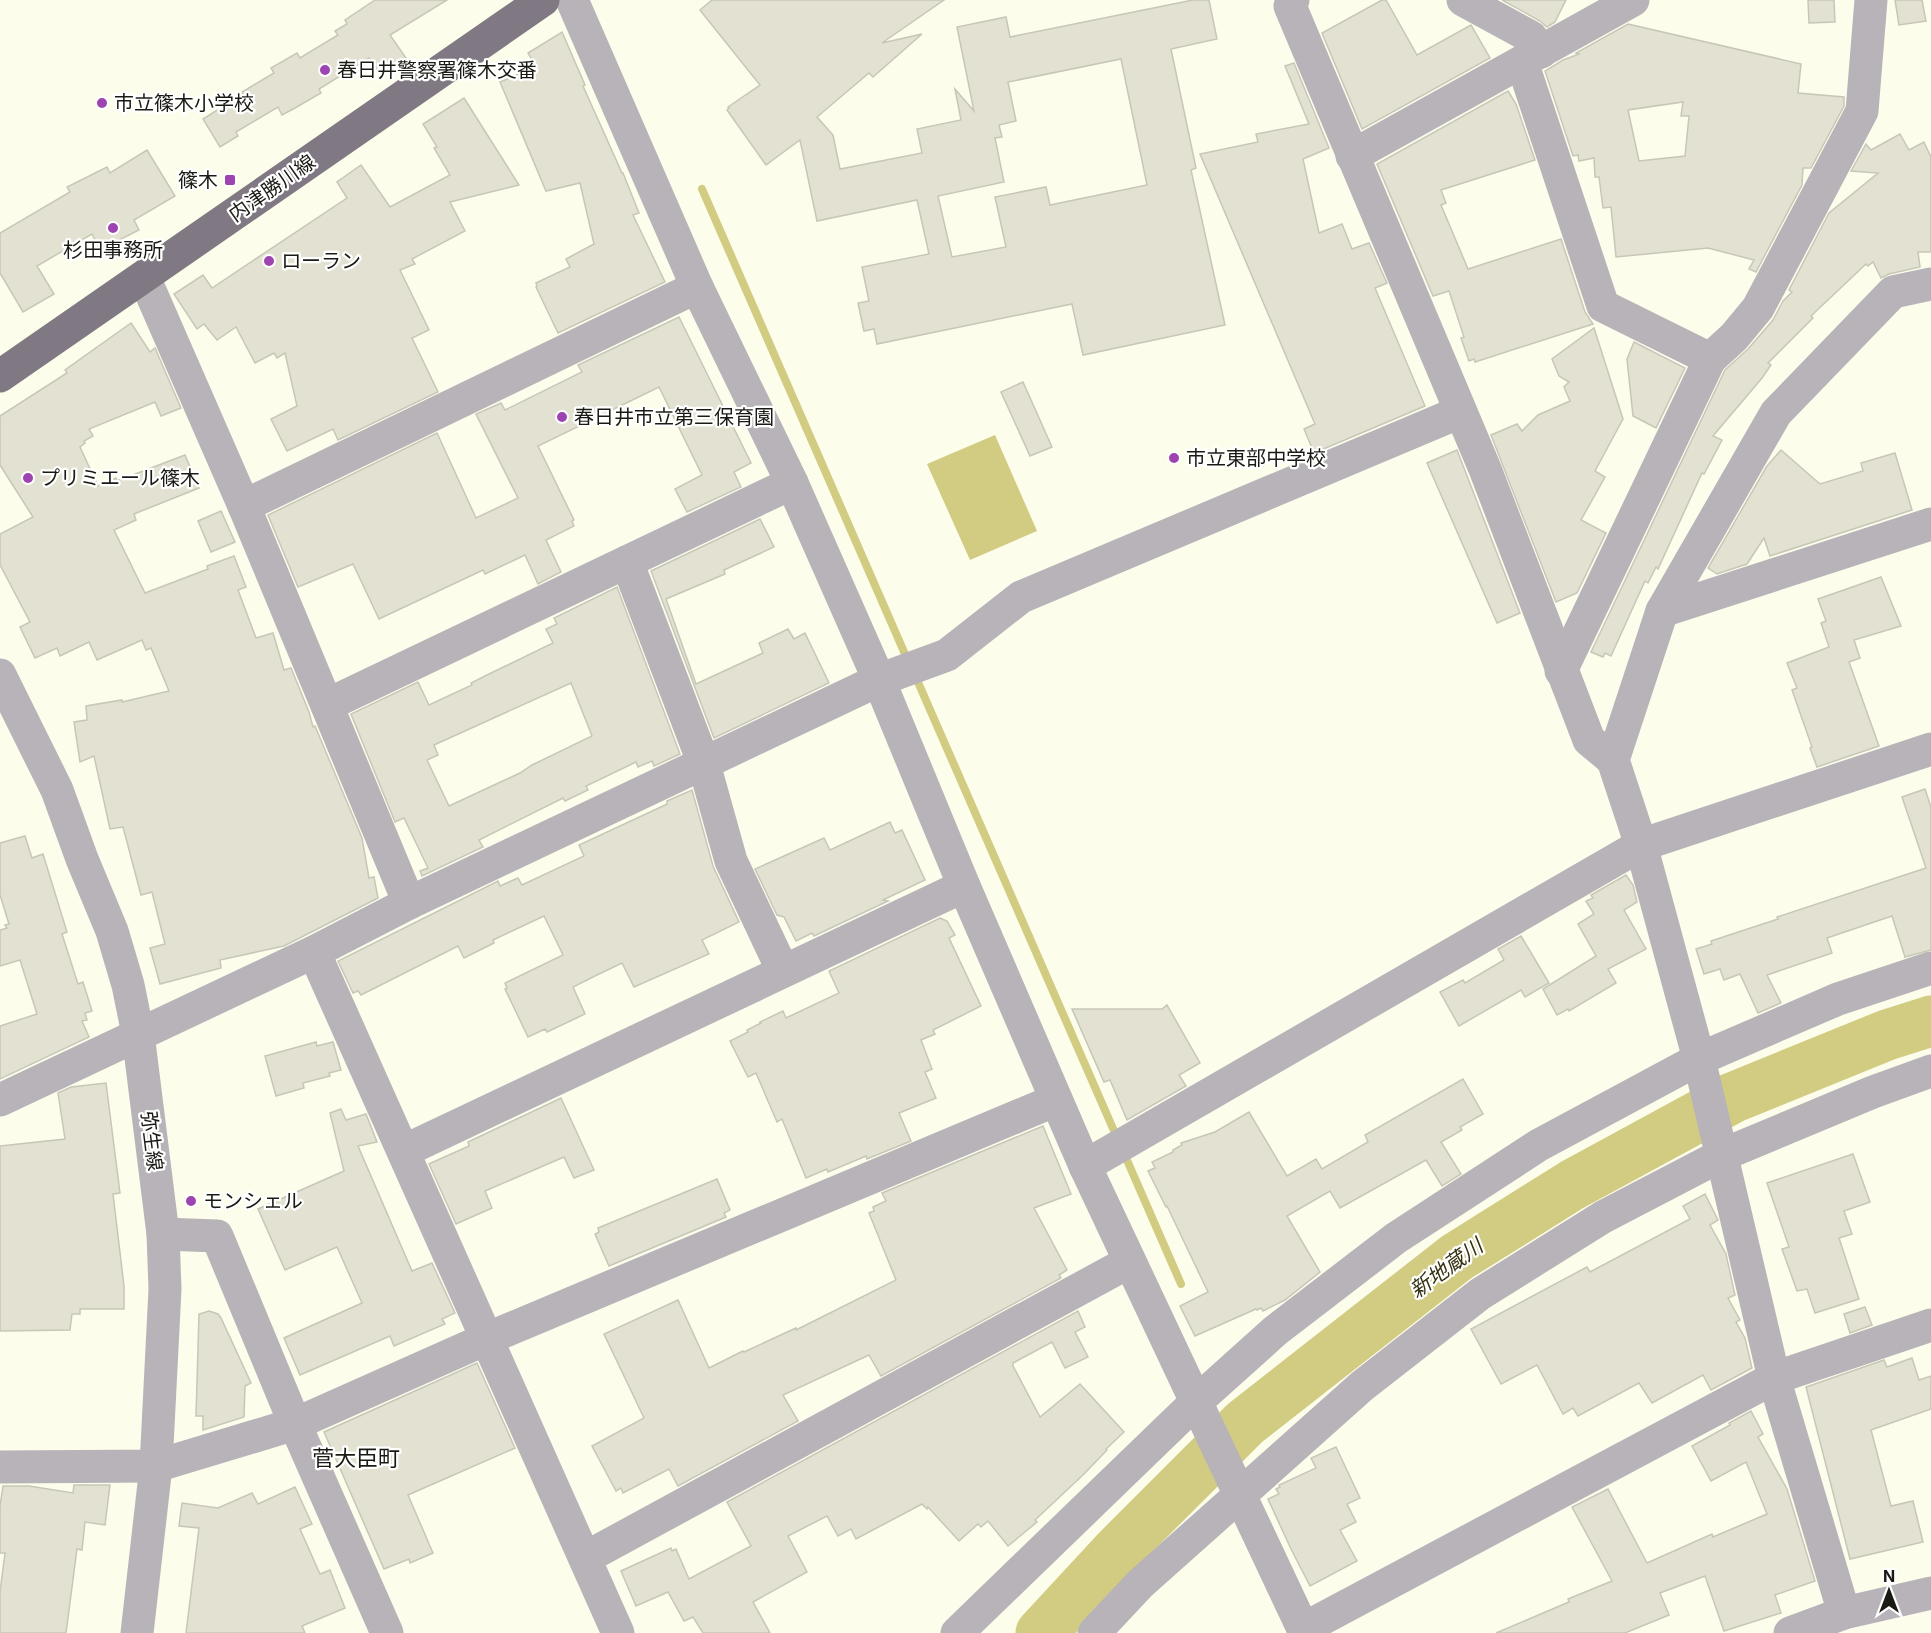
<svg xmlns="http://www.w3.org/2000/svg" width="1931" height="1633" font-family="Inter,'Noto Sans JP',sans-serif">
  <style>
    .water { fill: #d1cc81 }
    .lines { fill: none; stroke-linecap: round; stroke-linejoin: round }
    .stream { stroke: #d1cc81; stroke-width: 8 }
    .river { stroke: #d1cc81; stroke-width: 51 }
    .building { fill: #e3e2d2; stroke: #c7c7b7; stroke-width: 1.5; fill-rule: evenodd }
    .minor { stroke: #b8b3b9; stroke-width: 33 }
    .major { stroke: #807882; stroke-width: 33 }
    .poi-dot { fill: #9d44b0; stroke: #fff; stroke-width: 2 }
    .labels { text-anchor: middle; dominant-baseline: central; stroke-width: 4.5; stroke-linejoin: round; paint-order: stroke }
    .poi-label { font-size: 20px; fill: #1a1a14; stroke: #fff; text-anchor: start }
    .street-label { font-size: 20px; fill: #1a1a14; stroke: #fff }
    .water-label { font-size: 21px; font-style: italic; fill: #343110; stroke: #fff }
    .quarter-label { font-size: 22px; fill: #1a1a14; stroke: #fff }
  </style>
  <rect width="100%" height="100%" fill="#fdfdec"/>
  <!-- water -->
  <polygon class="water" points="995,435 1037,531 970,560 927,464"/>
  <g class="lines">
    <!-- stream -->
    <g class="stream">
      <polyline points="702,189 908,661"/>
      <polyline points="914,673 1118,1140"/>
      <polyline points="1123,1151 1181,1284"/>
    </g>
    <!-- river -->
    <polyline class="river" points="1041,1633 1116,1552 1245,1423 1457,1257 1572,1185 1732,1098 1887,1035 1931,1021"/>
  </g>
  <!-- building -->
  <g class="building">
    <polygon points="375,0 447,0 390,35 406,58 381,75 369,58 319,89 321,93 295,108 282,115 278,107 236,132 238,136 220,147 203,119 243,94 242,92 274,73 271,68 297,53 300,58 338,35 335,31 347,24 345,20"/>
    <path d="M712,0H944L882,43L922,34L873,77L869,73L817,117L833,135L840,169L922,153L917,129L961,120L955,89L974,111L957,27L1006,17L1010,37L1193,0H1209L1217,39L1171,49L1196,168L1191,170L1225,325L1083,355L1072,304L877,344L874,329L864,331L858,303L869,301L862,267L929,254L917,200L817,221L800,140L766,165L727,110L729,108L728,107L760,85L700,10ZM1121,59L1147,185L1050,205L1046,187L995,197L1006,247L952,257L938,196L1004,182L995,138L1002,137L999,125L1016,121L1008,82Z"/>
    <polygon points="1382,0 1386,0 1417,55 1471,25 1490,58 1362,129 1322,33"/>
    <polygon points="1502,0 1566,0 1555,22 1547,27 1540,21"/>
    <polygon points="1808,0 1834,0 1835,22 1809,23"/>
    <polygon points="1895,0 1922,0 1926,21 1899,25"/>
    <path d="M1628,24L1801,64L1798,93L1844,97V106L1811,168H1803L1802,185L1756,272L1749,269L1754,260L1708,248L1616,257L1611,207L1603,208L1599,177H1595L1594,158L1579,161L1578,155L1573,156L1545,71L1563,60L1579,54L1576,53ZM1683,102L1681,116H1689L1685,156L1639,161L1628,110Z"/>
    <polygon points="562,32 585,85 583,86 622,173 623,173 639,213 633,215 665,282 558,333 536,287 537,286 536,283 570,267 566,259 594,244 580,183 546,191 500,82 536,67 528,53"/>
    <polygon points="1294,63 1329,148 1303,159 1319,233 1342,224 1352,249 1369,243 1387,283 1375,288 1425,406 1314,453 1304,429 1315,424 1200,154 1258,142 1256,134 1309,124 1285,66"/>
    <polygon points="1508,91 1516,104 1535,160 1441,190 1446,203 1441,205 1468,269 1561,239 1585,312 1593,324 1475,362 1474,359 1469,361 1461,338 1464,337 1449,291 1433,296 1377,164"/>
    <polygon points="464,98 519,185 450,202 465,231 412,259 415,264 400,270 429,330 412,338 438,392 338,440 333,429 287,451 271,419 297,406 285,353 277,358 274,353 255,363 236,327 217,340 204,324 197,329 174,294 203,275 212,288 347,198 337,182 361,165 390,207 450,175 434,148 437,147 423,124"/>
    <polygon points="1900,134 1909,150 1924,142 1931,157 1931,252 1918,252 1920,267 1889,274 1881,278 1873,262 1868,266 1866,264 1811,316 1813,318 1768,363 1771,365 1762,378 1713,436 1722,440 1704,474 1702,473 1658,569 1656,567 1648,583 1645,581 1611,656 1605,653 1603,657 1591,652 1725,370 1748,349 1773,320 1783,301 1792,292 1789,290 1829,213 1878,173 1851,171 1866,144 1871,150"/>
    <polygon points="147,150 175,196 134,220 139,230 100,250 92,234 37,266 54,294 23,312 0,273 0,233 70,192 67,187 107,167 110,173"/>
    <polygon points="679,317 751,463 734,472 741,487 687,512 675,489 702,475 659,387 538,446 574,520 572,521 574,526 546,540 561,572 538,584 525,555 485,574 483,570 379,619 353,564 298,587 268,515 437,433 476,518 518,498 476,414 501,403 505,410 582,372 578,365"/>
    <polygon points="131,323 150,352 155,348 181,408 161,416 155,402 89,429 93,436 84,441 85,443 80,447 98,486 116,478 117,481 185,455 199,488 134,514 136,520 114,530 145,593 208,569 207,566 234,556 246,587 238,590 256,638 273,633 284,670 291,668 309,712 313,727 315,726 362,838 369,878 374,877 378,898 284,946 220,960 221,968 160,984 150,948 165,944 152,892 141,895 123,827 110,829 94,756 80,762 74,722 87,720 86,706 122,700 122,702 169,691 151,648 146,650 142,640 97,660 89,642 60,656 57,648 35,658 20,627 30,622 0,565 0,534 33,517 0,465 0,416 67,373 65,370"/>
    <polygon points="1594,328 1623,419 1595,471 1605,477 1581,520 1606,533 1577,593 1556,602 1491,435 1517,424 1522,431 1538,415 1570,401 1564,387 1569,382 1559,376 1552,359"/>
    <polygon points="1634,342 1685,368 1656,428 1633,416 1627,359"/>
    <polygon points="1023,382 1052,447 1030,456 1001,392"/>
    <polygon points="1457,450 1520,613 1497,623 1427,463"/>
    <polygon points="1781,450 1820,484 1863,471 1861,463 1895,453 1912,510 1770,556 1764,538 1747,564 1717,574 1708,568 1767,466"/>
    <polygon points="221,511 235,542 211,552 198,521"/>
    <polygon points="760,519 774,547 724,570 725,574 666,599 696,684 763,653 759,643 788,629 794,639 805,633 829,683 714,738 651,571"/>
    <polygon points="1881,577 1901,626 1854,640 1860,658 1849,662 1879,746 1817,767 1810,748 1812,747 1792,690 1797,688 1787,663 1829,647 1821,623 1826,621 1818,599"/>
    <path d="M617,587L680,754L654,766L652,761L638,767L636,762L586,786L588,790L565,801L563,798L479,840L483,847L422,876L420,871L428,868L404,818L395,822L351,714L418,682L429,705L472,685L471,683L489,674L553,643L546,629L557,624L554,618ZM571,683L592,736L532,765L520,773L449,806L427,760L438,755L434,745Z"/>
    <polygon points="1925,789 1931,807 1931,950 1905,957 1892,916 1827,938 1832,953 1767,975 1781,1003 1758,1013 1740,974 1724,980 1720,969 1704,974 1696,949 1712,944 1711,941 1778,919 1777,917 1926,868 1902,797"/>
    <polygon points="692,790 713,866 739,922 702,940 709,954 634,987 622,963 597,975 573,987 585,1014 547,1032 545,1029 528,1037 505,989 507,988 505,983 563,955 544,916 493,940 494,943 464,958 458,946 361,995 358,991 353,993 338,961 498,881 500,886 518,878 522,885 584,856 579,845 663,806 667,804 667,801"/>
    <polygon points="890,822 895,833 902,830 925,880 883,900 888,901 814,936 812,933 796,941 784,917 777,915 755,869 824,838 830,850"/>
    <polygon points="25,836 32,858 43,854 67,932 62,934 78,984 83,982 92,1011 85,1013 87,1020 82,1021 89,1037 0,1079 0,1026 37,1014 20,960 0,966 0,930 7,928 5,925 9,924 0,895 0,843"/>
    <polygon points="1626,875 1633,885 1637,902 1624,910 1646,949 1608,969 1616,983 1569,1011 1568,1009 1557,1015 1543,989 1596,956 1578,924 1594,914 1586,901 1593,898 1591,895"/>
    <polygon points="940,918 947,921 955,935 949,938 981,1006 933,1030 935,1034 921,1040 932,1069 925,1072 936,1098 899,1113 911,1141 867,1159 866,1156 828,1172 827,1169 806,1178 782,1119 777,1122 756,1073 748,1077 730,1041 748,1032 747,1030 761,1023 760,1022 783,1011 786,1018 839,993 829,971"/>
    <polygon points="1521,936 1549,983 1525,997 1521,990 1459,1026 1440,992 1463,980 1465,983 1504,960 1498,949"/>
    <polygon points="1167,1005 1200,1063 1179,1075 1186,1086 1127,1120 1110,1080 1104,1082 1072,1009 1162,1009"/>
    <polygon points="316,1042 317,1046 333,1042 341,1070 329,1073 330,1076 303,1083 304,1088 276,1096 265,1056"/>
    <polygon points="1463,1079 1483,1114 1460,1127 1462,1130 1441,1142 1461,1174 1442,1186 1426,1160 1340,1208 1330,1191 1287,1216 1320,1272 1285,1300 1263,1311 1261,1308 1257,1310 1256,1309 1195,1336 1180,1306 1208,1292 1167,1206 1166,1207 1148,1171 1155,1168 1152,1162 1173,1152 1173,1150 1182,1145 1181,1143 1215,1132 1249,1112 1287,1176 1316,1159 1322,1169 1368,1142 1365,1135"/>
    <polygon points="106,1083 120,1193 113,1194 124,1286 124,1309 80,1309 80,1314 72,1314 70,1330 0,1331 0,1146 65,1139 58,1093 71,1087"/>
    <polygon points="561,1098 594,1170 574,1178 564,1157 485,1191 492,1208 456,1224 429,1164 469,1146 468,1142"/>
    <polygon points="341,1109 346,1120 366,1114 377,1142 358,1146 412,1271 432,1263 455,1313 442,1319 445,1324 394,1346 390,1336 300,1375 284,1338 362,1303 337,1247 285,1270 258,1209 344,1171 330,1113"/>
    <polygon points="1043,1126 1071,1194 1034,1208 1067,1270 1059,1275 1061,1278 881,1376 869,1355 783,1395 798,1421 678,1486 669,1469 623,1493 621,1488 616,1491 592,1446 644,1418 604,1334 678,1300 709,1368 743,1351 744,1352 796,1328 796,1330 896,1280 869,1213 874,1211 873,1207 886,1201 882,1193"/>
    <polygon points="1853,1154 1870,1202 1844,1211 1852,1234 1839,1238 1859,1299 1815,1313 1807,1289 1797,1291 1782,1249 1789,1247 1767,1183"/>
    <polygon points="717,1179 730,1210 724,1213 726,1217 609,1266 595,1234 599,1232 598,1228"/>
    <polygon points="1705,1194 1718,1220 1710,1225 1726,1254 1735,1295 1728,1298 1740,1320 1736,1322 1745,1338 1752,1368 1711,1390 1703,1375 1652,1403 1639,1383 1578,1416 1573,1408 1563,1414 1537,1365 1501,1384 1471,1329 1587,1267 1590,1272 1690,1219 1683,1206"/>
    <polygon points="1865,1307 1872,1325 1850,1333 1844,1314"/>
    <polygon points="209,1311 218,1314 221,1318 251,1383 245,1386 244,1417 203,1430 203,1416 196,1416 199,1314"/>
    <polygon points="1078,1311 1085,1327 1075,1332 1088,1357 1065,1368 1052,1342 1013,1363 1013,1366 1040,1417 1080,1384 1124,1432 1106,1449 1107,1450 1084,1474 1035,1520 1037,1522 1008,1546 988,1521 981,1527 978,1524 959,1541 928,1507 927,1509 922,1504 856,1539 851,1529 838,1536 827,1516 788,1536 807,1572 753,1602 770,1633 703,1633 693,1617 684,1621 668,1592 636,1606 621,1571 671,1548 672,1551 676,1549 689,1579 751,1546 727,1502"/>
    <polygon points="1912,1358 1919,1380 1931,1376 1931,1409 1871,1430 1891,1506 1913,1501 1923,1542 1850,1559 1806,1387 1884,1360 1887,1367"/>
    <polygon points="477,1363 515,1448 408,1495 433,1553 410,1563 409,1559 384,1569 324,1432"/>
    <polygon points="1751,1411 1763,1434 1758,1437 1787,1489 1815,1581 1775,1595 1781,1613 1724,1631 1705,1576 1660,1593 1669,1615 1625,1633 1496,1633 1569,1602 1568,1599 1612,1581 1572,1507 1608,1489 1647,1563 1712,1534 1713,1537 1767,1514 1746,1462 1711,1481 1692,1446 1730,1425 1729,1423"/>
    <polygon points="1336,1447 1360,1498 1347,1504 1356,1522 1340,1530 1357,1561 1310,1586 1291,1549 1268,1499 1279,1494 1276,1489 1280,1487 1279,1485 1316,1468 1311,1458"/>
    <polygon points="74,1485 110,1485 105,1525 85,1522 82,1550 77,1549 66,1633 0,1633 0,1592 5,1553 0,1553 0,1506 3,1486 29,1486 73,1493"/>
    <polygon points="295,1487 312,1524 300,1529 320,1574 330,1570 345,1608 302,1626 305,1633 186,1633 199,1528 179,1526 182,1503 218,1508 252,1493 258,1504"/>
  </g>
  <g class="lines">
    <!-- minor -->
    <g class="minor">
      <polyline points="572,0 697,287 792,483 879,680 964,886 1085,1166 1305,1633"/>
      <polyline points="1293,0 1290,6 1485,469 1589,740 1613,760"/>
      <polyline points="1463,0 1531,37 1541,52"/>
      <polyline points="1522,62 1603,306 1710,359"/>
      <polyline points="1352,156 1633,0"/>
      <polyline points="144,277 244,506 409,903"/>
      <polyline points="244,506 697,287"/>
      <polyline points="627,562 704,764 731,861 783,971"/>
      <polyline points="1662,611 1931,524"/>
      <polyline points="1561,671 1710,359 1734,337 1758,308 1862,111 1871,0"/>
      <polyline points="0,675 57,790 82,859 112,931 128,985 138,1034 163,1234 165,1289 156,1466 137,1633"/>
      <polyline points="327,705 792,483"/>
      <polyline points="314,952 618,1633"/>
      <polyline points="0,1100 314,952 409,903 879,680 947,655 1021,597 1460,412"/>
      <polyline points="404,1151 964,886"/>
      <polyline points="1085,1166 1641,845 1931,749"/>
      <polyline points="163,1234 217,1236 295,1424 387,1633"/>
      <polyline points="0,1467 156,1466 295,1424 486,1339 1056,1100"/>
      <polyline points="585,1558 1129,1262"/>
      <polyline points="1844,1613 1774,1378 1699,1059 1641,845 1613,760 1662,611 1776,413 1893,292 1931,284"/>
      <polyline points="1303,1629 1774,1378 1931,1325"/>
      <polyline points="957,1633 1196,1402 1275,1331 1396,1238 1539,1145 1699,1059 1838,999 1931,968"/>
      <polyline points="1094,1633 1140,1584 1362,1386 1480,1294 1603,1217 1722,1155 1873,1092 1931,1071"/>
      <polyline points="1790,1633 1844,1613 1931,1593"/>
    </g>
    <!-- major -->
    <polyline class="major" points="0,376 543,0"/>
  </g>
  <!-- markers -->
  <g class="poi-dot">
    <circle cx="325" cy="70" r="6"/>
    <circle cx="102" cy="103" r="6"/>
    <rect x="224" y="174" width="12" height="12" rx="3"/>
    <circle cx="113" cy="228" r="6"/>
    <circle cx="269" cy="261" r="6"/>
    <circle cx="562" cy="417" r="6"/>
    <circle cx="1174" cy="458" r="6"/>
    <circle cx="28" cy="478" r="6"/>
    <circle cx="191" cy="1201" r="6"/>
  </g>
  <g class="labels">
    <!-- poi labels -->
    <g class="poi-label">
      <text x="337" y="70">春日井警察署篠木交番</text>
      <text x="114" y="103">市立篠木小学校</text>
      <text x="218" y="180" text-anchor="end">篠木</text>
      <text x="113" y="250" text-anchor="middle">杉田事務所</text>
      <text x="281" y="261">ローラン</text>
      <text x="574" y="417">春日井市立第三保育園</text>
      <text x="1186" y="458">市立東部中学校</text>
      <text x="40" y="478">プリミエール篠木</text>
      <text x="203" y="1201">モンシェル</text>
    </g>
    <!-- street labels -->
    <g class="street-label">
      <text transform="translate(272 188) rotate(-35)">内津勝川線</text>
      <text transform="translate(152 1141) rotate(83)">弥生線</text>
    </g>
    <!-- water labels -->
    <g class="water-label">
      <text transform="translate(1446 1268) rotate(-36)">新地蔵川</text>
    </g>
    <!-- quarter labels -->
    <g class="quarter-label">
      <text x="356" y="1458">菅大臣町</text>
    </g>
  </g>
  <!-- north arrow -->
  <g transform="translate(1889 1591)" stroke="#ffffff" stroke-width="4.5" paint-order="stroke">
  <path d="M0-4.5L10 22L0 15L-10 22Z" fill="#1a1a14"/>
  <text y="-9" font-size="16" font-weight="bold" text-anchor="middle" fill="#1a1a14">N</text>
  </g>
</svg>
